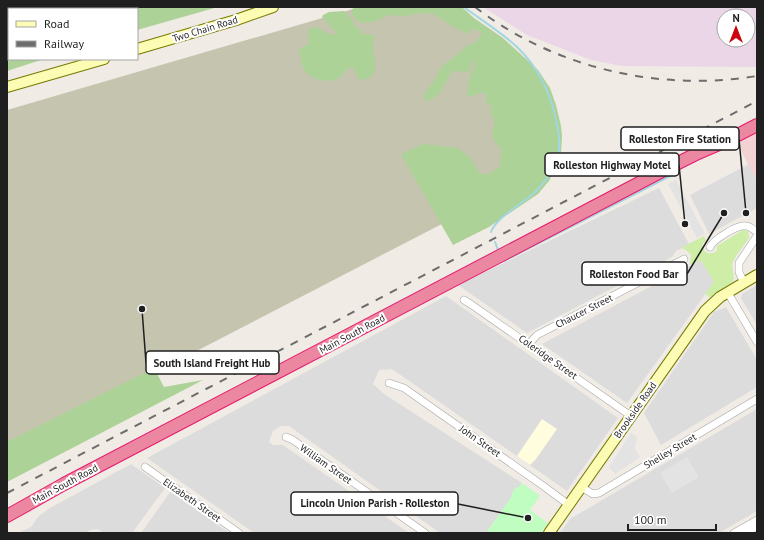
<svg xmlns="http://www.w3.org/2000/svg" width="764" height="540" font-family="'PT Sans',sans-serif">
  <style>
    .residential { fill: #dddcdc }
    .commercial { fill: #f2d2d3 }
    .industrial { fill: #ead6e7; fill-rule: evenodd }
    .education { fill: #fffdde }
    .construction { fill: #c5c4af }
    .grass { fill: #ceeda7 }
    .forest { fill: #acd297 }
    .park { fill: #bffdc0 }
    .parking { fill: #e3e3e3 }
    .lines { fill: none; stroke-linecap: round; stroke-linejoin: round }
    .stream { stroke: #a2d6e0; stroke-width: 2 }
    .street-casing { stroke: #a6a6a6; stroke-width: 8 }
    .secondary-casing { stroke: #767b00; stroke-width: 12 }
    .highway-casing { stroke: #e51a6d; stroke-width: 14 }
    .street { stroke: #fff; stroke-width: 7 }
    .secondary { stroke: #fdfcb5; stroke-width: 10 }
    .highway { stroke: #ec87a1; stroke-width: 12 }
    .rail { stroke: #6d6d6d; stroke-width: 2; stroke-dasharray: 8 8; stroke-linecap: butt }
    .labels { text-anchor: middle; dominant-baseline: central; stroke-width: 4; stroke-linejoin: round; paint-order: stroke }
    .street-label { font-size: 10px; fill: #1f1f1f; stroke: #fff }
    .leader { fill: none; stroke: #1f1f1f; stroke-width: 1.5 }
    .callout-dot { fill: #1f1f1f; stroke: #fff; stroke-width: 1.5 }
    .callout { fill: #fff; stroke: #1f1f1f; stroke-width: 1.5 }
    .callout-label { font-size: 11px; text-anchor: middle; font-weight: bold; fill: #1f1f1f }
  </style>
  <rect width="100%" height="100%" fill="#f0ebe4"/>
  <!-- residential -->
  <g class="residential">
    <polygon points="749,164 757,181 757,208 709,234 690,195"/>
    <polygon points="659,188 689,244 676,251 672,257 527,333 458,285"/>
    <polygon points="701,260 714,282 627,403 542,344"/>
    <polygon points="757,285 757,325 741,298 742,294"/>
    <polygon points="446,296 618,418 567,491 392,369 379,370 373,384 384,394 522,483 486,533 440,533 289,426 281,426 273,431 269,442 273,445 283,445 409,533 254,533 147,458"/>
    <polygon points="726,307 757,360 757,387 661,445 644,413 714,312"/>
    <polygon points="757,409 757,511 719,533 560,533 570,519"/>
    <polygon points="131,464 165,488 132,533 103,533 98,529 90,530 86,533 18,533 31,527 38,517 50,508"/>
    <polygon points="171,491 229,533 141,533"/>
  </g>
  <!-- commercial -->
  <polygon class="commercial" points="757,128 757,181 735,139"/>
  <!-- industrial -->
  <path class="industrial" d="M483,7H757V67L622,66L591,60L527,35ZM724,16H748V40H724Z"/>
  <!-- education -->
  <polygon class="education" points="542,419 557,429 536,459 530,465 517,456"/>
  <!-- construction -->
  <polygon class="construction" points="360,7 459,7 491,33 548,169 7,449 7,110"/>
  <!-- grass -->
  <path class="grass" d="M743,230L748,231L749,238L736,256L732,264L734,279L730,285L711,298L705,294L714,282L701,260L691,265L690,263L691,255L686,250L681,248L704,236L706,241L703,243C702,253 709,256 717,251V246Z"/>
  <!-- forest -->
  <g class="forest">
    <polygon points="118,7 218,7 137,30 137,9 118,9"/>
    <path d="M356,7H462L474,18L503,38L538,70L550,88L556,105L561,126L562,136L561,153L555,168L549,181L538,194L489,227L453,245L401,154L423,144L458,148L471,159L480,174H488L500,167L501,149C492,139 490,136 495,123L491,114V105L487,104L486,99L487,95L483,92L472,96H467C467,88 469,80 471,73C473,68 476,66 475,60L472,62L468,72L453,71C444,82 441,99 425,101L424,98L425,93L434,81L441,67L459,53L467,46L476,42L482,33L473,28L469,34L455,28L432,13L413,14L407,16L390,15L373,22L361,23C356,19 351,16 352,9Z"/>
    <path d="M344,11L353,20L354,26L361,30L362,34H369L374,36C374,40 373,43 373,46C373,61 381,65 370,78L361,80L358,78L354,68C345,67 345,73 339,78C334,81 327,81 321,80C303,76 302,66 299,49L309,44L308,30C322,22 324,37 336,34L337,32C330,28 328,22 322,17L323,15L329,12Z"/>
    <polygon points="7,16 9,16 9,59 44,59 7,71"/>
    <polygon points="154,368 164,387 203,380 7,482 7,442"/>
  </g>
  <!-- park -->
  <polygon class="park" points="522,483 540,496 530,510 548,523 541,533 486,533 512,496 511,495 516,487 518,488"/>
  <!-- parking -->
  <g class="parking">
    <polygon points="676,180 705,234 697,238 668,184"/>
    <polygon points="631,433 636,436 637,440 634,448 640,457 615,474 609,467"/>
    <polygon points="687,457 699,477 672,493 660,473"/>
  </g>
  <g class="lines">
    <!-- stream -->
    <g class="stream">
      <path d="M464,7C481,20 501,32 517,47C541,70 553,98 558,130C561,147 559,165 547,178C542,185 535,193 528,198C517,206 496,219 491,232"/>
      <polyline points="495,242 498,250"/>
      <polyline points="504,261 674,174"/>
    </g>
    <defs>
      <g id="street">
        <path d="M710,247C713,240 738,224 746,226C750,226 754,230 757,232"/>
        <polyline points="744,283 739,272 739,263 757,236"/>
        <polyline points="728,293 757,342"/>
        <polyline points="464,300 472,305 631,416"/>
        <polyline points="529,344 537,335 684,259"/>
        <polyline points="389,383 404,388 542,485 569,505"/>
        <polyline points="286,437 293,440 425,533"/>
        <polyline points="145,467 239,533"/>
        <polyline points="581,487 593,494 599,493 757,399"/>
        <polyline points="734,533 757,520"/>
        <polyline points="746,533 757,526"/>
      </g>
      <g id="secondary">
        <polyline points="137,49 236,20 273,7"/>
        <polyline points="7,87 104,59"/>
        <polyline points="549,533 705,311 720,297 757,275"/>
      </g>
      <polyline id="highway" points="7,516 64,484 666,169 698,153 726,141 757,125"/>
    </defs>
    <!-- street casing -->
    <use href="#street" class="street-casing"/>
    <!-- secondary casing -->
    <use href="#secondary" class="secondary-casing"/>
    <!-- highway casing -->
    <use href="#highway" class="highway-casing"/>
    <!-- street -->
    <use href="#street" class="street"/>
    <!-- secondary -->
    <use href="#secondary" class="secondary"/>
    <!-- highway -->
    <use href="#highway" class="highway"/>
    <!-- rail -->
    <g class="rail">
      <path d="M475,7C554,68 659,92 757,76"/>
      <polyline points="7,493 757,101"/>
    </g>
  </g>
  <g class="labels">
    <!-- street labels -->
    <g class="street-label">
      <text transform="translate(205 29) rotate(-17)">Two Chain Road</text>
      <text transform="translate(584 311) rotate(-27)">Chaucer Street</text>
      <text transform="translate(352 334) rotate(-28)">Main South Road</text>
      <text transform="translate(548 357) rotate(35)">Coleridge Street</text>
      <text transform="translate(635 410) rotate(-55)">Brookside Road</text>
      <text transform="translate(480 441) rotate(35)">John Street</text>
      <text transform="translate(670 451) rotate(-31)">Shelley Street</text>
      <text transform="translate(326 464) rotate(35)">William Street</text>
      <text transform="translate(65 484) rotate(-28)">Main South Road</text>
      <text transform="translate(192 500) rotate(35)">Elizabeth Street</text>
    </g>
  </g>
  <!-- callouts -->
  <path class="leader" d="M746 213L739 139M685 224L679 165M724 213L687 274M142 309L146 363M528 518L458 504"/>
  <g class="callout-dot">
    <circle cx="746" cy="213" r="4"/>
    <circle cx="685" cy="224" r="4"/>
    <circle cx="724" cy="213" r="4"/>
    <circle cx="142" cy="309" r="4"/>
    <circle cx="528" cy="518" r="4"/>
  </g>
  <g class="callout">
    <rect x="621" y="127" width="118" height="23" rx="4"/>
    <rect x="545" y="153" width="134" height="23" rx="4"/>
    <rect x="582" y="262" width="105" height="23" rx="4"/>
    <rect x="146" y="351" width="133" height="23" rx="4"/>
    <rect x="291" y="492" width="167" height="23" rx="4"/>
  </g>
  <g class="callout-label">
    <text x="680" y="143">Rolleston Fire Station</text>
    <text x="612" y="169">Rolleston Highway Motel</text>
    <text x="634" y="278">Rolleston Food Bar</text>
    <text x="212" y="367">South Island Freight Hub</text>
    <text x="375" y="507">Lincoln Union Parish - Rolleston</text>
  </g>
  <!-- border -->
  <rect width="764" height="540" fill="none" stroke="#1f1f1f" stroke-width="16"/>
  <!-- legend -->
  <rect x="8" y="8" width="130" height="52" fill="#ffffff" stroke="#a5a5a5"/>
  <rect x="16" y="21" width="20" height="6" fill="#fdfcb5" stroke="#a5a5a5"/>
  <text x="44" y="28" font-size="12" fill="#1f1f1f">Road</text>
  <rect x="16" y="41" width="20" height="6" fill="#6d6d6d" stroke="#a5a5a5"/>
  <text x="44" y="48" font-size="12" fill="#1f1f1f">Railway</text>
  <!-- north arrow -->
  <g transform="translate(736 28)"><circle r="19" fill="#ffffff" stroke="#a5a5a5"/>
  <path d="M0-3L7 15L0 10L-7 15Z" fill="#cd000e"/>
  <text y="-6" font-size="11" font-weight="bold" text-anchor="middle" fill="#1f1f1f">N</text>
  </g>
  <!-- scale -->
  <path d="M628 524v6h88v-6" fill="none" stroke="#1f1f1f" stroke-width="2"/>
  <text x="634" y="524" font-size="12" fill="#1f1f1f" stroke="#ffffff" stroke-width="3" paint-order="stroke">100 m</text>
</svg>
